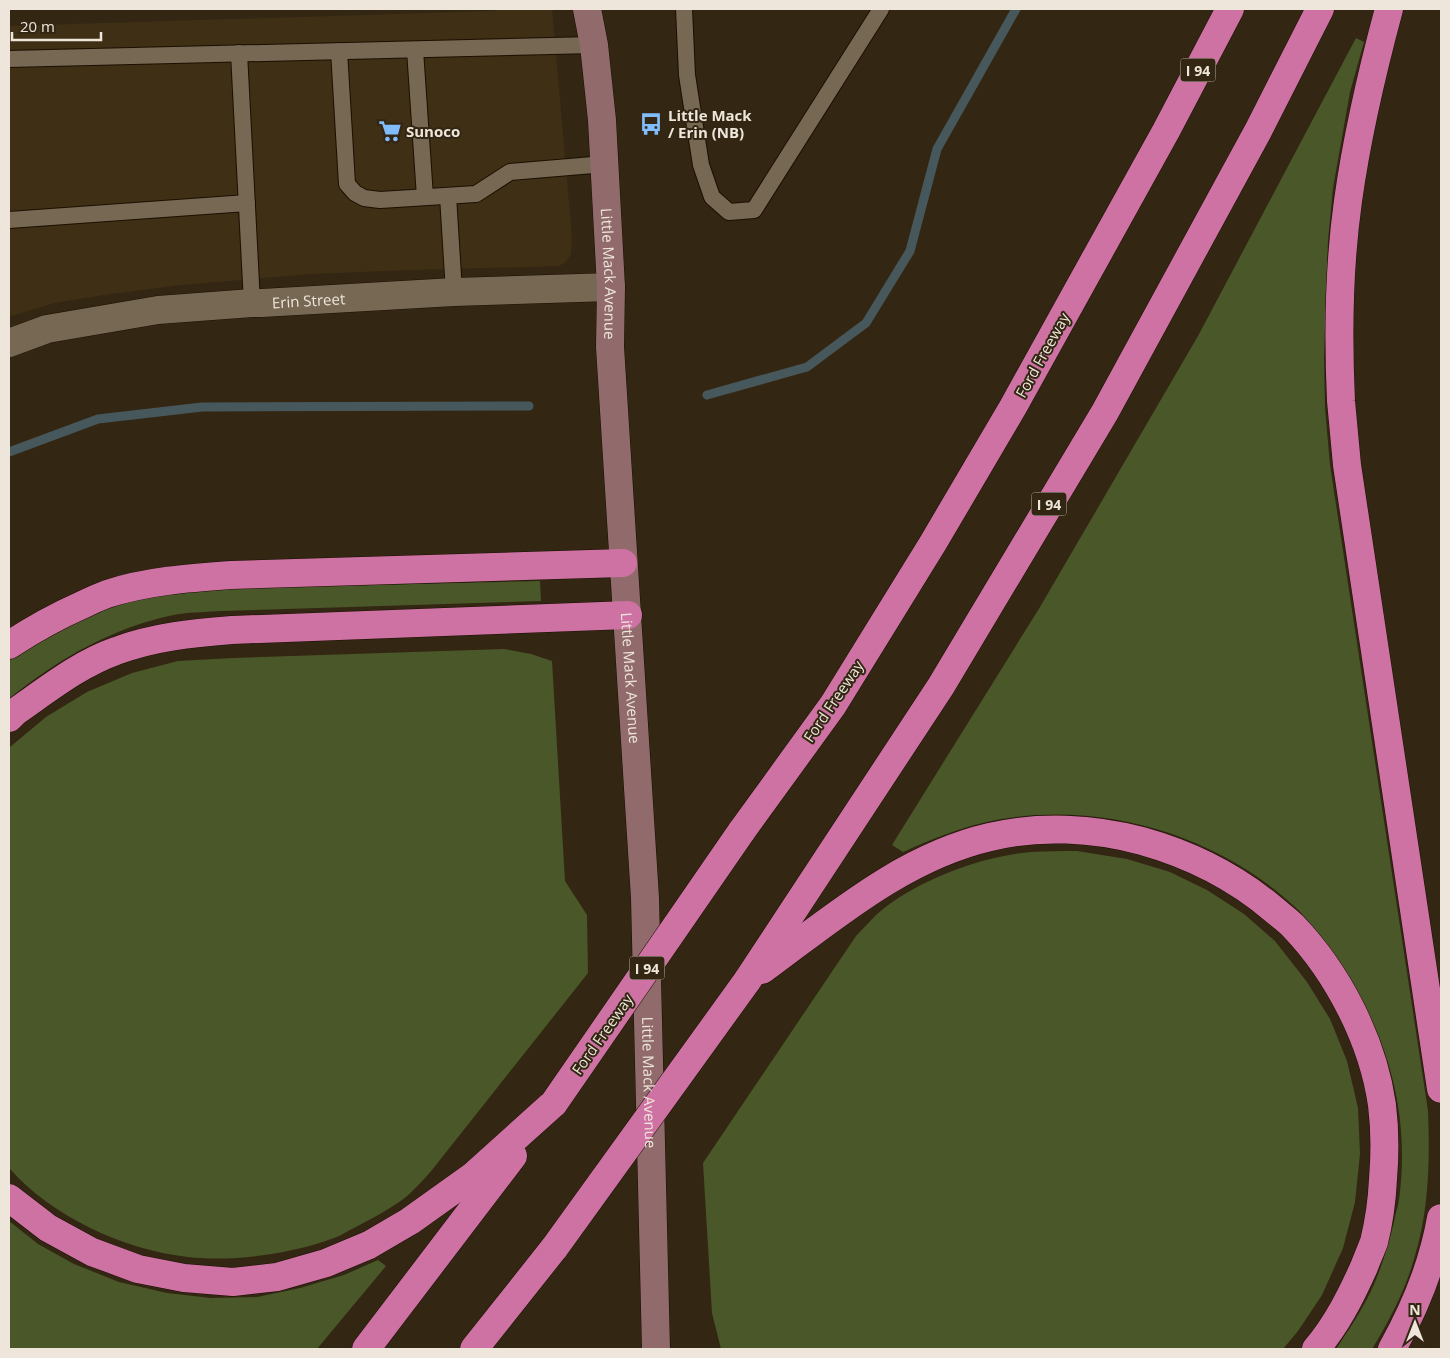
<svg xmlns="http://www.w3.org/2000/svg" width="1450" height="1358" font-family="'Open Sans',sans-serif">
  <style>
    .built { fill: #3f2f15 }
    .green { fill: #4a5728 }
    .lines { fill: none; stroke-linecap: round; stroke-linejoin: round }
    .stream { stroke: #47585d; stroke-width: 9 }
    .service-casing { stroke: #1b0f01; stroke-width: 18 }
    .minor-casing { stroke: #1b0f01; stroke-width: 29 }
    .secondary-casing { stroke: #1b0f01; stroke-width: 29 }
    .motorway-casing { stroke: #1b0f01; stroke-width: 29 }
    .service { stroke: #776854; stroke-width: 16 }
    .minor { stroke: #776854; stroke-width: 28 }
    .secondary { stroke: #916b6c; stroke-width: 28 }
    .motorway { stroke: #cd72a3; stroke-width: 28 }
    .motorway-bridge-casing { stroke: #1b0f01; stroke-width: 29; stroke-linecap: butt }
    .motorway-bridge { stroke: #cd72a3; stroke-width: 28 }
    .labels { text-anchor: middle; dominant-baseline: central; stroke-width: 4; stroke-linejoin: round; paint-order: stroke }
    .shield { fill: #332714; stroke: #b6ad9f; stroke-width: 1 }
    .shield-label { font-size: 14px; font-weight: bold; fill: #eee6da }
    .poi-label { font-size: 15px; font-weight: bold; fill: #eee6da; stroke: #332714; text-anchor: start }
    .street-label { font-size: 15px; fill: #eee6da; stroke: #332714 }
  </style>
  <rect width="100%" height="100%" fill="#332714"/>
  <!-- built -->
  <polygon class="built" points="504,9 552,9 572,237 571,254 566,262 559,266 411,270 312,274 181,285 104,295 54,303 9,317 9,26 492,11"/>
  <!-- green -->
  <g class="green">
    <path d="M1356,38L1364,42L1350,92L1333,188L1328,240L1324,357L1325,408L1330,465L1428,1111C1430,1161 1429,1211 1414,1259C1405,1291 1389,1321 1372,1349H1336C1350,1328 1365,1306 1375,1282C1383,1263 1389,1242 1394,1222C1395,1214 1398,1207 1399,1200C1411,1111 1387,1032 1336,959C1324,941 1310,921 1294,906C1220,838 1115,805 1016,817C976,821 939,836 903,852L892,845L1040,607L1198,336Z"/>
    <path d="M540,581L541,601L222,611C208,612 193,612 179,614C117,625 57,659 9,699V661C51,629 105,606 157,595C185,590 213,589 241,588Z"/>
    <path d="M504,649L531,654L552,661L565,881L587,915L588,973L432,1170C424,1179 415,1189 406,1197C390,1209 371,1219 354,1228C347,1231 341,1236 334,1238C291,1254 234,1262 188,1257C124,1250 51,1216 9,1168V748L10,747L46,717L87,692L132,673L178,661L233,658Z"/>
    <path d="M1077,851L1127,859L1170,872L1207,890L1244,914L1275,941L1307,982L1330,1019L1347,1061L1358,1108L1360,1154L1355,1202L1343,1248L1322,1295L1298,1331L1283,1349H721L712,1313L703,1163L856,936C865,927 873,917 883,909C921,879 982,856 1031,852C1046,851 1061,851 1077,851Z"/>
    <polygon points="9,1221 38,1244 74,1264 119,1282 167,1293 211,1298 257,1297 300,1288 344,1275 378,1260 386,1266 317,1349 9,1349"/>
  </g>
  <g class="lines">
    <!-- stream -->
    <g class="stream">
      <polyline points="707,395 807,367 866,323 910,251 937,149 1016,9"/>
      <polyline points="9,452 98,419 202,407 529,406"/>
    </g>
    <defs>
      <g id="service">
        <polyline points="684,9 687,75 701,165 712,197 729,212 754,210 881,9"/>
        <polyline points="415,50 425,197"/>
        <polyline points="339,51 347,184 355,193 364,198 380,200 476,194 510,172 605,164"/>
        <polyline points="239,53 252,303"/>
        <polyline points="9,59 594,45"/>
        <polyline points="448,196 454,292"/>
        <polyline points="9,220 247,203"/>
      </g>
      <g id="minor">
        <path id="s1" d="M9,343L47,329L158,310L252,303H262L454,292L611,287"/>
      </g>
      <g id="secondary">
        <path id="s2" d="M587,9L594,45L602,120L611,287L610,347L645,898L656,1349"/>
      </g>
      <g id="motorway">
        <path d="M1389,9C1372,72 1357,136 1348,201C1339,265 1338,337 1341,401C1343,423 1345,444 1347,465L1441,1089"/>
        <path d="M9,645C32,630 57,616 82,605C90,601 99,597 107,594C147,581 189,578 231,575L623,563"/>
        <path d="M9,718L15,712C47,690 79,664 116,651C153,637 193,633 232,630L628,615"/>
        <polyline points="741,832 833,705 933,543 1013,407 1166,131 1230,9"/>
        <path d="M762,970C833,918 903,857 990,837C1039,825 1094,828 1142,841C1192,855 1234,876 1273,909C1280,915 1287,920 1293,926C1338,973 1373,1041 1382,1105C1385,1129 1385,1155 1383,1179C1382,1200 1379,1222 1374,1242C1371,1250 1367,1259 1364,1267C1351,1296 1337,1324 1316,1349"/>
        <polyline points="747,981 941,686 1105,412 1258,131 1320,9"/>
        <polyline points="9,1198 48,1228 92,1252 138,1269 184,1278 233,1282 277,1277 326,1263 369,1245 410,1221 473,1176 554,1103"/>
        <polyline points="366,1349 513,1156"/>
        <polyline points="474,1349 555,1247"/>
        <path d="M1392,1349C1415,1308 1433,1264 1441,1218"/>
      </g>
    </defs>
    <!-- service casing -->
    <use href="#service" class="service-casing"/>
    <!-- minor casing -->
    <use href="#minor" class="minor-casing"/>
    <!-- secondary casing -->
    <use href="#secondary" class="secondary-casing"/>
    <!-- motorway casing -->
    <use href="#motorway" class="motorway-casing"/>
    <!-- service -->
    <use href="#service" class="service"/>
    <!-- minor -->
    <use href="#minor" class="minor"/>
    <!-- secondary -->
    <use href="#secondary" class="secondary"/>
    <!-- motorway -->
    <use href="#motorway" class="motorway"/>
    <defs>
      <g id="motorway-bridge">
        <polyline points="554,1103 741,832"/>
        <polyline points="555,1247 747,981"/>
      </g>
    </defs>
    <!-- motorway-bridge casing -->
    <use href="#motorway-bridge" class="motorway-bridge-casing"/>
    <!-- motorway-bridge -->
    <use href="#motorway-bridge" class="motorway-bridge"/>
  </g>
  <!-- icons -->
  <defs>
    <symbol id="bus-bare" viewBox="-9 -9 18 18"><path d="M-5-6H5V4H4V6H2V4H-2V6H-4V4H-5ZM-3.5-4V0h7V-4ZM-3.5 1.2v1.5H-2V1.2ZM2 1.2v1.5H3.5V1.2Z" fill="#81bdfa" stroke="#332714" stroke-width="2.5" paint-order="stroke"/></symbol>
    <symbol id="supermarket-bare" viewBox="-9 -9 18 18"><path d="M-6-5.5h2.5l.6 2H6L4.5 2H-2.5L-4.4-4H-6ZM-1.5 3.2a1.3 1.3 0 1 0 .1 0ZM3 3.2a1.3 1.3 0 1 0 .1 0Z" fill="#81bdfa" stroke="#332714" stroke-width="2.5" paint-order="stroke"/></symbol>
  </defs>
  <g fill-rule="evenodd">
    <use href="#bus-bare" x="635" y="108" width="32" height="32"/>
    <use href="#supermarket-bare" x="374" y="115" width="32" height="32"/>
  </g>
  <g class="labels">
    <!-- shield labels -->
    <g class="shield">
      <rect x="1180.5" y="58.5" width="35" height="23" rx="4"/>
      <rect x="1031.5" y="492.5" width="35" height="23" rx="4"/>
      <rect x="629.5" y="956.5" width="35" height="23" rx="4"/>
    </g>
    <g class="shield-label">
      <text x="1198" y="70">I 94</text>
      <text x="1049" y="504">I 94</text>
      <text x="647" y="968">I 94</text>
    </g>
    <!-- poi labels -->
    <g class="poi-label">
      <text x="668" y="115">Little Mack<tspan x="668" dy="17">/ Erin (NB)</tspan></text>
      <text x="406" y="131">Sunoco</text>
    </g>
    <!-- street labels -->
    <g class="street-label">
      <text stroke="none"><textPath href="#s2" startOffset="266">Little Mack Avenue</textPath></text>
      <text stroke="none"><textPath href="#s1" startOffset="304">Erin Street</textPath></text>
      <text transform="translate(1042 355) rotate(-61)">Ford Freeway</text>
      <text stroke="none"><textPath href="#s2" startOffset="671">Little Mack Avenue</textPath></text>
      <text transform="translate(833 701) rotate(-56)">Ford Freeway</text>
      <text transform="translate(602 1034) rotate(-55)">Ford Freeway</text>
      <text stroke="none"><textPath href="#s2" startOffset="1076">Little Mack Avenue</textPath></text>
    </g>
  </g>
  <!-- border -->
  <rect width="1450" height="1358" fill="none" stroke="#eee6da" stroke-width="20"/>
  <!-- north arrow -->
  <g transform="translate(1415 1323)" stroke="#332714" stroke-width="4" paint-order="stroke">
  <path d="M0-4L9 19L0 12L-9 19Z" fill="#eee6da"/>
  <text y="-8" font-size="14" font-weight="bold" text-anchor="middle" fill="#eee6da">N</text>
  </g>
  <!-- scale -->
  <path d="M12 32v8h89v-8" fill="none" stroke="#eee6da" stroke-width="2.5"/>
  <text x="20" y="32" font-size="15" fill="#eee6da" stroke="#332714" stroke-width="4" paint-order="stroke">20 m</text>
</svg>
